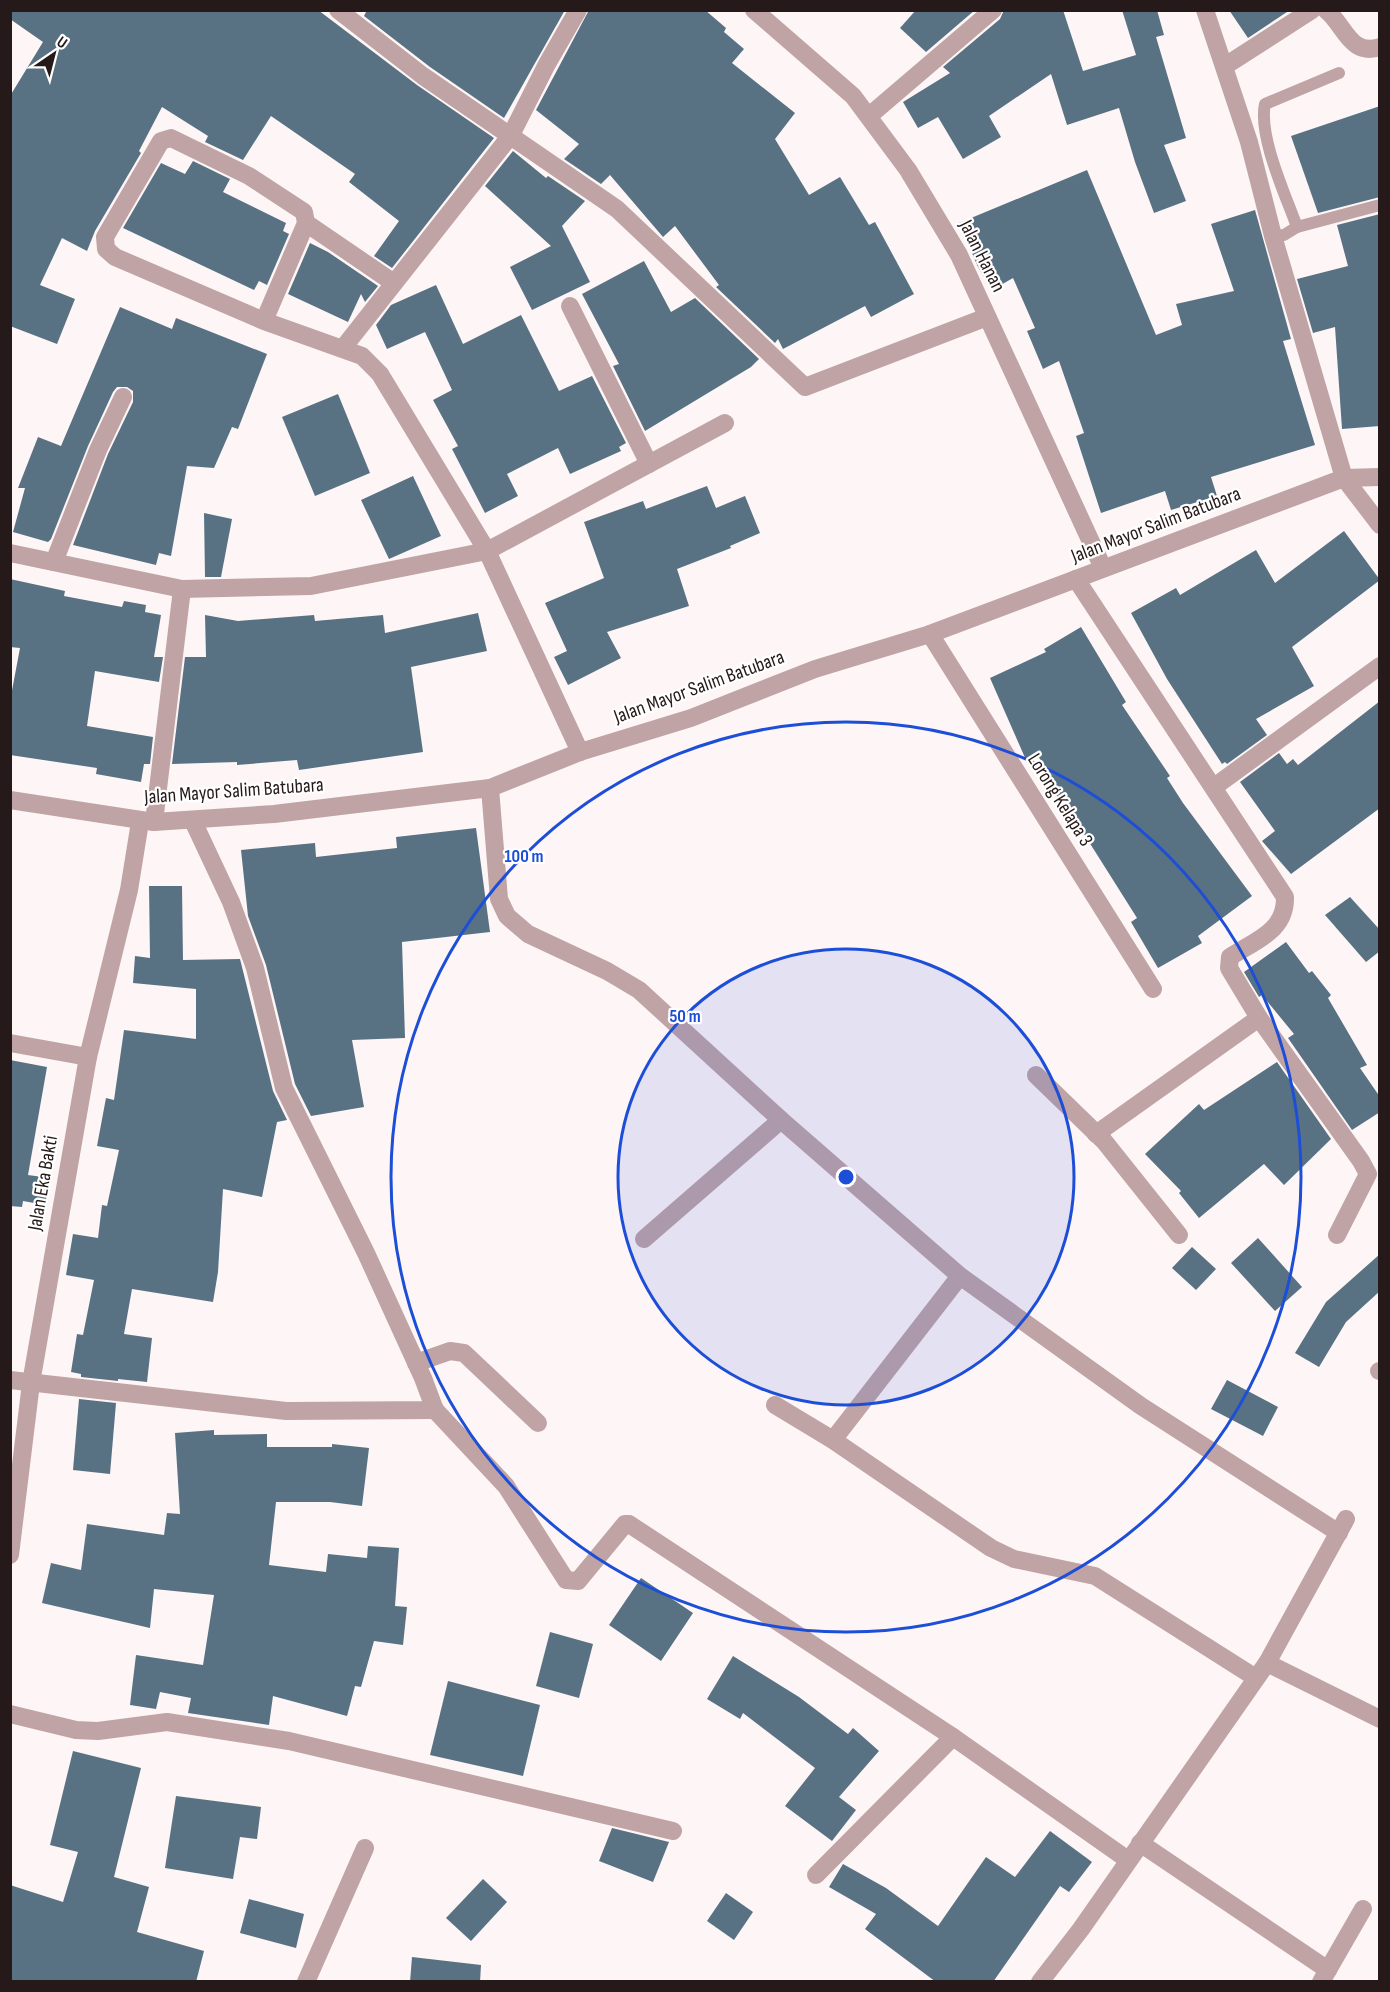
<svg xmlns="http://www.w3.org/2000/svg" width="1390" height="1992" font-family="'Sofia Sans Condensed',sans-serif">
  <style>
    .building { fill: #587283 }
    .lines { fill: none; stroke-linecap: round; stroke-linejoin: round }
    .service { stroke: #c0a4a5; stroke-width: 12 }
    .minor { stroke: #c0a4a5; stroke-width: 18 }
    .tertiary { stroke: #c0a4a5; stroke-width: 18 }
    .ring { fill: none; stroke: #1d4ed8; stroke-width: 3 }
    .labels { text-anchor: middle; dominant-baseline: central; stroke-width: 4.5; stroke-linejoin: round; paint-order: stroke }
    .street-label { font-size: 20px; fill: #261919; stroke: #fff }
    .centre { fill: #1d4ed8; stroke: #fff; stroke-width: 3 }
    .ring-label { font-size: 18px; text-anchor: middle; font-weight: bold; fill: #1d4ed8; stroke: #fff; stroke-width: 4.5; stroke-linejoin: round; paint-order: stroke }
  </style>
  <rect width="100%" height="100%" fill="#fef6f6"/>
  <!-- building -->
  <g class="building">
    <polygon points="10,10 318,10 417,85 494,138 392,268 374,256 399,221 349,182 355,174 271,116 243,160 205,142 208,136 162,107 139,151 141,153 95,231 87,251 62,238 40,285 75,299 57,344 10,326 10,96 43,42 10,19"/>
    <polygon points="367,10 565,10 504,118 430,67 364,16"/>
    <polygon points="589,10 705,10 726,28 724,32 744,49 732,63 795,113 775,139 809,195 840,177 869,225 875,222 914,294 871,317 865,306 783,349 778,339 775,343 716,287 719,285 675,226 663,237 610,175 601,184 564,159 579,144 536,110"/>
    <polygon points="916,10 975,10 926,52 900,28"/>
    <polygon points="1004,10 1063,10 1083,71 1136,55 1122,10 1157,10 1164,35 1156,37 1186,138 1164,145 1186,201 1154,213 1135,162 1119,108 1067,125 1051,74 989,116 1001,137 963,159 938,117 918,128 903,102 950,73 943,67 1000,19"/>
    <polygon points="1229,10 1290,10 1248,38"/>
    <polygon points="1380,106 1380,197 1318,213 1291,136"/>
    <polygon points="513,151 546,178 548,176 585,201 562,226 590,282 532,310 510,267 551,246 485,186"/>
    <polygon points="193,161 230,179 223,192 286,223 283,231 289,234 267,285 259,281 254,290 123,228 161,163 185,174"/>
    <polygon points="1087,170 1156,335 1182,325 1176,304 1234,291 1211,224 1255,210 1291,339 1283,341 1315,445 1211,477 1217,496 1171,510 1165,491 1101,513 1076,436 1084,433 1059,361 1043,369 1027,331 1035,328 1013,278 992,290 978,267 959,223"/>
    <polygon points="1380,214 1380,426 1342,429 1335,327 1313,333 1297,279 1348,266 1337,225"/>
    <polygon points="310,243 328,252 378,286 365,302 361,294 348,322 288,294"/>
    <polygon points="644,261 671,312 695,298 759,359 751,367 645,431 613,366 619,364 582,294"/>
    <polygon points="436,285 463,344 521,315 559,391 592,376 626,443 619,447 621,451 570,474 558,448 507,474 518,496 485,513 452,449 458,446 433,400 452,390 425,332 387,349 376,325 391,305"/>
    <polygon points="120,307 172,329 176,318 267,354 238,429 232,427 214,468 187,466 171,556 159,553 156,565 73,545 108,454 133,402 133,391 127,387 117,387 113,392 88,446 51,539 48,542 13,532 25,488 18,488 38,437 61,446"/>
    <polygon points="338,394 370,473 315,496 282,417"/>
    <polygon points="413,476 441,536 389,559 361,500"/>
    <polygon points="707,486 716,508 745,496 760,533 730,546 731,548 677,569 689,606 607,632 621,658 568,685 554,657 567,651 545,603 604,578 584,522 643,501 646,509"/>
    <polygon points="204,513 232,519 221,577 205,577"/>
    <polygon points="1344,531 1380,580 1292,647 1314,686 1256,719 1267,735 1227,764 1225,762 1222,764 1167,679 1131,613 1176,588 1180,595 1256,550 1275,583"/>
    <polygon points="10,579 65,591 64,596 122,607 124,601 146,605 145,612 161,615 154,657 163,657 159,682 95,671 87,726 153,737 150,764 144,764 141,782 96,774 97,768 10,755 10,701 20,648 10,647"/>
    <polygon points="478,613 487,651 411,667 423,752 299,770 297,760 237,765 237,762 172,764 185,657 206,657 205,615 238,621 314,615 315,621 383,615 385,633"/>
    <polygon points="1081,627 1126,702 1122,705 1170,776 1167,778 1183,803 1252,896 1198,936 1202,943 1158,968 1131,922 1137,918 1079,826 1072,829 1038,755 1026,760 990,678 1046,652 1044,649"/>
    <polygon points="1380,701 1380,808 1291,874 1262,841 1275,831 1240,782 1279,753 1287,764 1293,759 1298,765"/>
    <polygon points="476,828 490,932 402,942 405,1038 352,1040 364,1107 311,1116 295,1084 266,965 248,916 241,850 315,843 316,857 397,848 396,837"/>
    <polygon points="149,886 182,886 183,960 240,959 273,1091 287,1120 277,1122 262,1197 223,1189 218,1272 213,1302 132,1289 124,1334 152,1338 147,1382 118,1379 118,1381 81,1377 81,1374 71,1372 77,1334 83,1335 94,1280 66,1275 73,1234 98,1238 102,1205 107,1206 119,1150 97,1146 106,1098 114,1100 124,1030 196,1039 196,989 133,983 135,956 150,958"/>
    <polygon points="1350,897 1380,930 1380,951 1366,962 1325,915"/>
    <polygon points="1286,942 1309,973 1312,971 1331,995 1328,998 1367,1065 1360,1068 1380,1097 1380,1112 1352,1130 1288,1038 1294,1034 1262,995 1259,997 1244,972"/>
    <polygon points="10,1060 47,1067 28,1175 50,1178 45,1205 23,1201 22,1207 10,1206"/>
    <polygon points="1277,1062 1331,1139 1284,1185 1264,1164 1199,1218 1179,1193 1181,1191 1145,1154 1199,1104 1204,1110"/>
    <polygon points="1258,1238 1302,1287 1275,1311 1231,1263"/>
    <polygon points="1192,1247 1216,1269 1196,1290 1172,1268"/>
    <polygon points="1380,1254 1380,1291 1346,1322 1319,1367 1295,1353 1326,1302"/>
    <polygon points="1227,1380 1278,1407 1263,1436 1211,1409"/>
    <polygon points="79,1399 116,1403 110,1474 73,1470"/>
    <polygon points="214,1430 214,1435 267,1434 267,1447 332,1447 332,1444 369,1448 362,1506 330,1502 276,1502 269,1565 326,1572 328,1554 367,1558 368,1546 399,1548 395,1606 407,1607 403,1645 374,1641 361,1687 355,1686 347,1716 273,1696 269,1725 188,1713 191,1698 160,1692 156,1709 130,1705 136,1655 203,1665 214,1595 154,1589 150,1628 42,1603 51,1563 81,1570 87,1524 164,1535 167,1513 180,1514 175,1433"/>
    <polygon points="641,1578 693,1613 661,1661 609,1625"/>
    <polygon points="550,1632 593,1644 579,1698 536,1686"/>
    <polygon points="733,1656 799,1697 848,1734 853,1728 879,1751 839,1797 856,1810 832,1841 785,1806 815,1768 743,1713 740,1719 707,1699"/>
    <polygon points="448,1681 540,1705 523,1776 430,1755"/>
    <polygon points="73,1751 141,1768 114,1877 149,1887 137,1932 204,1951 196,1982 10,1982 10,1885 63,1902 78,1852 50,1845"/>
    <polygon points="176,1796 261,1807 257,1839 240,1837 233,1879 165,1868"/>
    <polygon points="612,1828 669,1842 653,1882 599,1861"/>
    <polygon points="1050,1831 1092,1862 1069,1892 1060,1886 993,1982 936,1982 865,1929 876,1914 829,1887 843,1864 886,1888 938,1926 986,1857 1015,1877"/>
    <polygon points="483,1879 507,1902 471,1941 446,1918"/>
    <polygon points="726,1893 753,1912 734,1940 707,1921"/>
    <polygon points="249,1899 304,1914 296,1948 240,1933"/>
    <polygon points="412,1957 481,1965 480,1982 410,1982"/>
  </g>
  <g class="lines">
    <!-- service -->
    <g class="service">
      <path d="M1297,227C1286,196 1258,136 1265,104L1339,73"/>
      <polyline points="1273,236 1284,235 1297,227 1380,205"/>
    </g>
    <!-- minor -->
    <g class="minor">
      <polyline points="338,10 423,76 617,209 805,387 987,317"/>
      <polyline points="754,10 853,96 908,170 959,255 1103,568"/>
      <polyline points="1205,10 1249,142 1273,236 1344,478 1380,525"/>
      <path d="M1326,10C1345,25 1350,57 1380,47"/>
      <polyline points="1225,66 1312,10"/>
      <polyline points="869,116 993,10"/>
      <polyline points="306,223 394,283"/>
      <polyline points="570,306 649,464"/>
      <polyline points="264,321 306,223 304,212 249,176 171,138 161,141 105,237 106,249 115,257 264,321 362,356 380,374 487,551 580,752"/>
      <polyline points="343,348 511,135 547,64 578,10"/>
      <polyline points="10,553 182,589 311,586 487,551 725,423"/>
      <polyline points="54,562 98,450 123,397"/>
      <path d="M1076,579L1285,897C1286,931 1256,940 1230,957L1229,968L1259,1018L1361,1161L1368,1174L1337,1235"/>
      <polyline points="930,634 1153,989"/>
      <polyline points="1214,787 1380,666"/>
      <polyline points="490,788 499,899 507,916 528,934 607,971 639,990 781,1120 960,1276 1141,1406 1339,1533"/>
      <polyline points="154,822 182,589"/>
      <polyline points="10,1043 88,1057"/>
      <polyline points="1036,1075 1104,1141 1179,1235"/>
      <polyline points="1096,1134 1259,1018"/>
      <polyline points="644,1239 781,1120"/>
      <polyline points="416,1363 450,1351 464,1353 538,1423"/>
      <polyline points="1379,1371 1380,1371"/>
      <polyline points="10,1380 286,1411 435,1410 423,1378 366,1253 284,1088 255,968 231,902 193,821"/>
      <polyline points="775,1405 833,1440 991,1548 1014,1559 1095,1576 1256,1678"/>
      <polyline points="435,1410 506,1486 566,1580 578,1581 625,1524 629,1524 953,1737 1128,1860"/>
      <polyline points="833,1440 960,1276"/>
      <polyline points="10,1555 31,1383 88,1057 129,890 140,822"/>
      <polyline points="1267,1663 1380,1719"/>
      <polyline points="10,1714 76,1730 98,1731 167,1722 289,1741 673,1831"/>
      <polyline points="1140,1843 1328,1970"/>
      <polyline points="816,1875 953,1737"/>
      <polyline points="306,1982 365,1848"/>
      <polyline points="1040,1982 1081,1929 1267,1663 1346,1519"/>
      <polyline points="1321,1982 1363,1909"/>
    </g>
    <!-- tertiary -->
    <polyline class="tertiary" points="10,800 154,822 274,814 490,788 580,752 691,718 815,669 930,634 1344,478 1380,477"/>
  </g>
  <!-- distance rings -->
  <circle cx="846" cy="1177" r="228" fill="#1d4ed8" fill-opacity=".12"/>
  <g class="ring">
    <circle cx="846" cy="1177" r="228"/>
    <circle cx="846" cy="1177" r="455"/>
  </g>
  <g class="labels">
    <!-- street labels -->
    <g class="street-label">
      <text transform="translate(982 256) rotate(63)">Jalan Hanan</text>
      <text transform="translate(1156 525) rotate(-21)">Jalan Mayor Salim Batubara</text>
      <text transform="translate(699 687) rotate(-20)">Jalan Mayor Salim Batubara</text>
      <text transform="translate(234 791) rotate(-4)">Jalan Mayor Salim Batubara</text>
      <text transform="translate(1060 800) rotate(58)">Lorong Kelapa 3</text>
      <text transform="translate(43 1183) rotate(-80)">Jalan Eka Bakti</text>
    </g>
  </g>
  <circle cx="846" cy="1177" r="9" class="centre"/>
  <g class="ring-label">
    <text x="524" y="862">100 m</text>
    <text x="685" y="1022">50 m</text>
  </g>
  <!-- border -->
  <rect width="1390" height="1992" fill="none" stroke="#261919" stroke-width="24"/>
  <!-- north arrow -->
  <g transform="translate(54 54) rotate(35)" stroke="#ffffff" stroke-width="4.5" paint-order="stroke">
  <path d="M0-4.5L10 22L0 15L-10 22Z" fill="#261919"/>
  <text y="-9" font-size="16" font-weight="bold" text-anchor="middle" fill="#261919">U</text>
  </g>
</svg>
